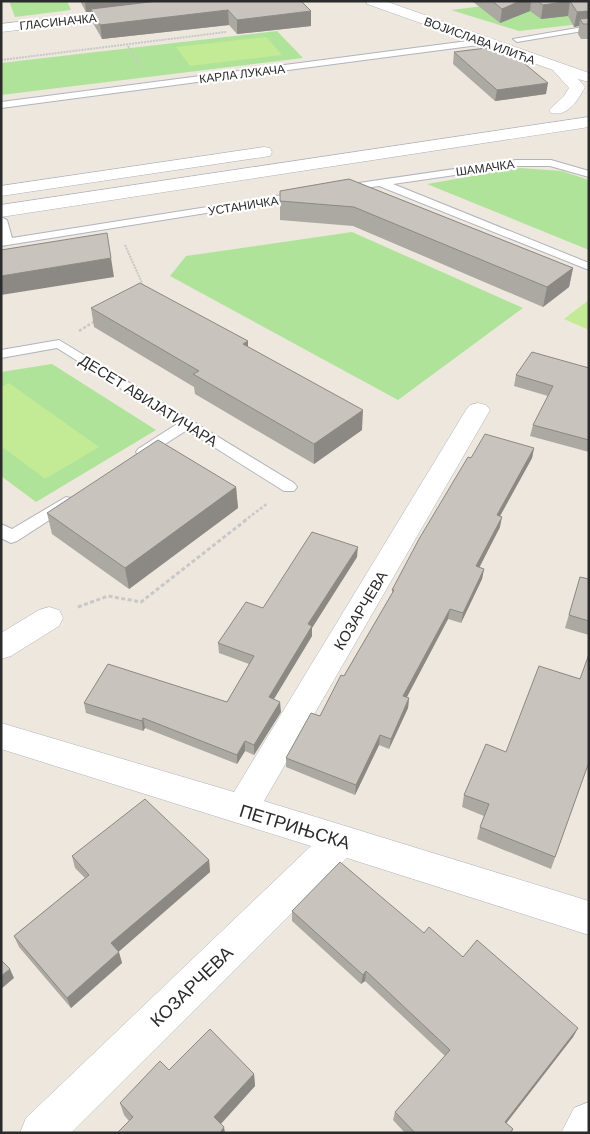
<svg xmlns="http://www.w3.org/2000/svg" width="590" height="1134" font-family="Barlow,sans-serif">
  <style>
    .green { fill: #b0e39a }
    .pitch { fill: #c3ea95 }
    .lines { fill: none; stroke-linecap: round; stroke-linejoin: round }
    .lane-casing { stroke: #b1b3be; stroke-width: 2 }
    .street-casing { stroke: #b1b3be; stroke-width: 1 }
    .secondary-casing { stroke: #b1b3be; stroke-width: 1 }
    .path-far2 { stroke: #c8c8c8; stroke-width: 2; stroke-dasharray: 2 1; stroke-linecap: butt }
    .path-far1 { stroke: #c8c8c8; stroke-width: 2.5; stroke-dasharray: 3 2; stroke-linecap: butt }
    .path { stroke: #c8c8c8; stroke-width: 3; stroke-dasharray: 4 2.5; stroke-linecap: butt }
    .lane { fill: #fff; fill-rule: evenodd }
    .street { fill: #fff; fill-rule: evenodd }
    .secondary { fill: #fff; fill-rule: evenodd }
    .wall { fill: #aca8a2 }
    .shaded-wall { fill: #8c8884 }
    .building { fill: #c8c3bc; stroke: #8c8884 }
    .labels { text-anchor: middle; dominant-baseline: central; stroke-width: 4.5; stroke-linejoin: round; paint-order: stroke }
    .far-street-label { font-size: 12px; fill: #2b2b2b; stroke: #fff }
    .street-label { font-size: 15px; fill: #2b2b2b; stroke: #fff }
    .near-street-label { font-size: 18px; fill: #2b2b2b; stroke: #fff }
  </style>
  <rect width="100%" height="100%" fill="#ede7dd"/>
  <!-- green -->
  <g class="green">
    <polygon points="9,1 67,1 71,10 15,17"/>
    <polygon points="524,1 589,1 589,23 519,31 451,10"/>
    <polygon points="277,31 303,58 1,95 1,63"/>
    <polygon points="520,168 562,171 589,180 589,250 427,184"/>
    <polygon points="352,232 523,308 398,400 170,276 186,256"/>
    <polygon points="52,364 156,430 36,502 1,476 1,372"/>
  </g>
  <!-- pitch -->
  <g class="pitch">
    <polygon points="266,37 282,55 190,66 176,47"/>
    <polygon points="589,300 589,330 564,319"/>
    <polygon points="9,383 99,447 45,479 1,446 1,387"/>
  </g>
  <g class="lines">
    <defs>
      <g id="lane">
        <polygon points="589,26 589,30 517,42 513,39"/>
        <polygon points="483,39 486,40 486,44 1,108 1,102"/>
        <polygon points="516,160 551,160 589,171 589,177 550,166 516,166 393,184 589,263 589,270 379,186 345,191 340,188 345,185"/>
        <polygon points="301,192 305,193 305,197 1,246 1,217 7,220 12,238"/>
        <polygon points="59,340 294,483 297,487 294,491 284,491 187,430 148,455 138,455 136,452 138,449 177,424 57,348 1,358 1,350"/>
        <polygon points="66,497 71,498 74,502 71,506 17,541 11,543 1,538 1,524 12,529"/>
      </g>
      <g id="street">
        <polygon points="130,9 135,10 137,13 135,16 1,32 1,24"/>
        <polygon points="478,403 486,405 490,410 264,801 589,901 589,935 347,858 71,1133 20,1133 26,1118 311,846 1,749 1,723 234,792 466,410 470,405"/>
        <polygon points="49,607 59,610 63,618 59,626 11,656 1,659 1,633 39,610"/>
        <polygon points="589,1102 589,1133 561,1133 574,1108"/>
      </g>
      <g id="secondary">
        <path d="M366,1H385L589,73V82L578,79L585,87C578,100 568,117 551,113L549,110L564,96L569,88L553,70L367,4Z"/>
        <polygon points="589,117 589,127 1,217 1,205"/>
        <polygon points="264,147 270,148 272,152 270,156 1,196 1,186"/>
      </g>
    </defs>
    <!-- lane casing -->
    <use href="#lane" class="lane-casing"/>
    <!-- street casing -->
    <use href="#street" class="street-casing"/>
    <!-- secondary casing -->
    <use href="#secondary" class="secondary-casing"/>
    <!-- path-far2 -->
    <g class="path-far2">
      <polyline points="128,46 141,66"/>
      <polyline points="1,60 226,32"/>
      <polyline points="125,245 142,283 141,287"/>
    </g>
    <!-- path-far1 -->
    <g class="path-far1">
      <polyline points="79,331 95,321"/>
      <polyline points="244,521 268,503"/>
    </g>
    <!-- path -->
    <polyline class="path" points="78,607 108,596 141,602 246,520"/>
    <!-- lane -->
    <use href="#lane" class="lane"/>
    <!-- street -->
    <use href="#street" class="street"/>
    <!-- secondary -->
    <use href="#secondary" class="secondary"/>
  </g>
  <!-- wall -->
  <g class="wall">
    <polygon points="80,1 301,1 311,26 237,34 229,25 102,39 93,23 91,12 86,12"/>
    <polygon points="472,1 589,1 589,39 581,39 578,34 579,26 574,27 568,16 541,19 530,11 500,23"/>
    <polygon points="454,52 546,94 495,101 453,64"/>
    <polygon points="349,179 573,268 569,287 543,307 353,226 280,220 280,191"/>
    <polygon points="91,308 248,341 248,347 362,430 314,464 195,394 194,387 94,327"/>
    <polygon points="589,368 589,452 530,436 533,425 548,396 514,386 516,375"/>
    <polygon points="534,448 532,458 500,516 500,527 479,567 484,569 482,579 461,623 448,619 407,697 409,698 408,708 389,749 379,745 355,795 286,767 286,758 320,716 392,594 392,590 471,458"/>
    <polygon points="236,487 238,508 129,589 52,534 47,513"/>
    <polygon points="357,557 312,628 312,636 274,699 281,712 254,755 245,751 237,764 145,728 143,731 86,713 84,703 227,702 249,664 219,653 218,643 263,608"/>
    <polygon points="580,577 589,579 589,635 565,628"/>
    <polygon points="506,752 589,762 551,869 477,839 480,827 484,816 462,807 464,795"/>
    <polygon points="72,856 209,860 210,872 118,951 122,963 71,1008 19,947 14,936 85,878 75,868"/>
    <polygon points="292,911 424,933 578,1028 573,1037 506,1123 513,1129 511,1133 405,1133 393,1120 395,1112 445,1056 365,981 361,984 292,921"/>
    <polygon points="169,1070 254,1074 255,1086 221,1124 129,1121 124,1115 120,1103"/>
  </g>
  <!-- shaded-wall -->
  <g class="shaded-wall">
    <polygon points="85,1 179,1 91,9 91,12 86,12"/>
    <polygon points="520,1 531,1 530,11 500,23 502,9"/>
    <polygon points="570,1 568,16 541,19 543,5"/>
    <polygon points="228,10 229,25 102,39 100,25"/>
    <polygon points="311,11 311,26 237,34 237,20"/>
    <polygon points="589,11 589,24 580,19 579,26 574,27 577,12"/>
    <polygon points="548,83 546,94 495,101 497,90"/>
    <polygon points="111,258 114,277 1,295 1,276"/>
    <polygon points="573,268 569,287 543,307 547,287"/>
    <polygon points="248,341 248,361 243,344"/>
    <polygon points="363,410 362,430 314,464 314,444"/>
    <polygon points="534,448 532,458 495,525 497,515"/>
    <polygon points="236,487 238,508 129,589 125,568"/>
    <polygon points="502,517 500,527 475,576 476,566"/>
    <polygon points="358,547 357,557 312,628 312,636 269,707 269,697 308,624"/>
    <polygon points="484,569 482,579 461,623 463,613"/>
    <polygon points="450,609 448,619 402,706 403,696"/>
    <polygon points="409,698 408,708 389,749 391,739"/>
    <polygon points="280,702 281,712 254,755 254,745"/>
    <polygon points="143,718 145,728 143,731 142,721"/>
    <polygon points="380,735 379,745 355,795 356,785"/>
    <polygon points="245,741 245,751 237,764 237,755"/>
    <polygon points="209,860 210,872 115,955 111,943"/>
    <polygon points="119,952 122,963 71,1008 67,998"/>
    <polygon points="10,969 14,978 1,989 1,976"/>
    <polygon points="366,971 365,981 361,984 363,975"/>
    <polygon points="578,1028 573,1037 501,1130 505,1122"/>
    <polygon points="254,1074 255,1086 216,1129 214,1117"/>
    <polygon points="224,1127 225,1133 220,1133"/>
  </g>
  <!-- building -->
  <g class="building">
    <polygon points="158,1 301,1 311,11 237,20 228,10 100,25 91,9"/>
    <polygon points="492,1 520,1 502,9"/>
    <polygon points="538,1 589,1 589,11 577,12 570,1 543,5"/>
    <polygon points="589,18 589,24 583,24 580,19"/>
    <polygon points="503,46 548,83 497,90 454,52"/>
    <polygon points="349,179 573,268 547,287 354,207 280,201 280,191"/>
    <polygon points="107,233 111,258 1,276 1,250"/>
    <polygon points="140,283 248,341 243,344 363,410 314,444 193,374 199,371 91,308"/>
    <polygon points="532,352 589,368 589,440 533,425 553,386 516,375"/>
    <polygon points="485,434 534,448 497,515 502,517 476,566 484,569 463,613 450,609 403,696 409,698 391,739 380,735 356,785 286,758 311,713 320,716 341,675 344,676 394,590 392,590 419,539 468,457 471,458"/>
    <polygon points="158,440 236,487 125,568 47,513"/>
    <polygon points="312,532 358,547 308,624 312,626 269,697 280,702 254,745 245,741 237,755 143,718 142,721 84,703 108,664 227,702 254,656 218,643 246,602 263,608"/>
    <polygon points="580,577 589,579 589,621 569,615"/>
    <polygon points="589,654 589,762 555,857 480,827 489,804 464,795 486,744 506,752 539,666 580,679"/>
    <polygon points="145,799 209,860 111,943 119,952 67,998 14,936 89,875 72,856"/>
    <polygon points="340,862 424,933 429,927 463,957 477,940 578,1028 505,1122 513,1129 510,1133 415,1133 395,1112 450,1050 366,971 363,975 292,911"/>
    <polygon points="1,960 10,969 1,976"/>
    <polygon points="210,1029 254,1074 214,1117 224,1127 220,1133 117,1133 133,1117 120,1103 160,1061 169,1070"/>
  </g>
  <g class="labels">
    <!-- far-street labels -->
    <g class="far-street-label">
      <text transform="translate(58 21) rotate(-6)">ГЛАСИНАЧКА</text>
      <text transform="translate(480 40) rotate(20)">ВОЈИСЛАВА ИЛИЋА</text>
      <text transform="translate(242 73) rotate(-7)">КАРЛА ЛУКАЧА</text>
      <text transform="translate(485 167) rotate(-8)">ШАМАЧКА</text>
      <text transform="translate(243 205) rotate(-9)">УСТАНИЧКА</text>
    </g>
    <!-- street labels -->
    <g class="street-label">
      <text transform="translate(149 400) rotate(32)">ДЕСЕТ АВИЈАТИЧАРА</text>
      <text transform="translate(360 610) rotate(-59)">КОЗАРЧЕВА</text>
    </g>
    <!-- near-street labels -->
    <g class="near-street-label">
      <text transform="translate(295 826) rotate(17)">ПЕТРИЊСКА</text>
      <text transform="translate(191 986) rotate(-44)">КОЗАРЧЕВА</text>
    </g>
  </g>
  <!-- border -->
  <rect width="590" height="1134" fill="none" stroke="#2b2b2b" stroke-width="5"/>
</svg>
